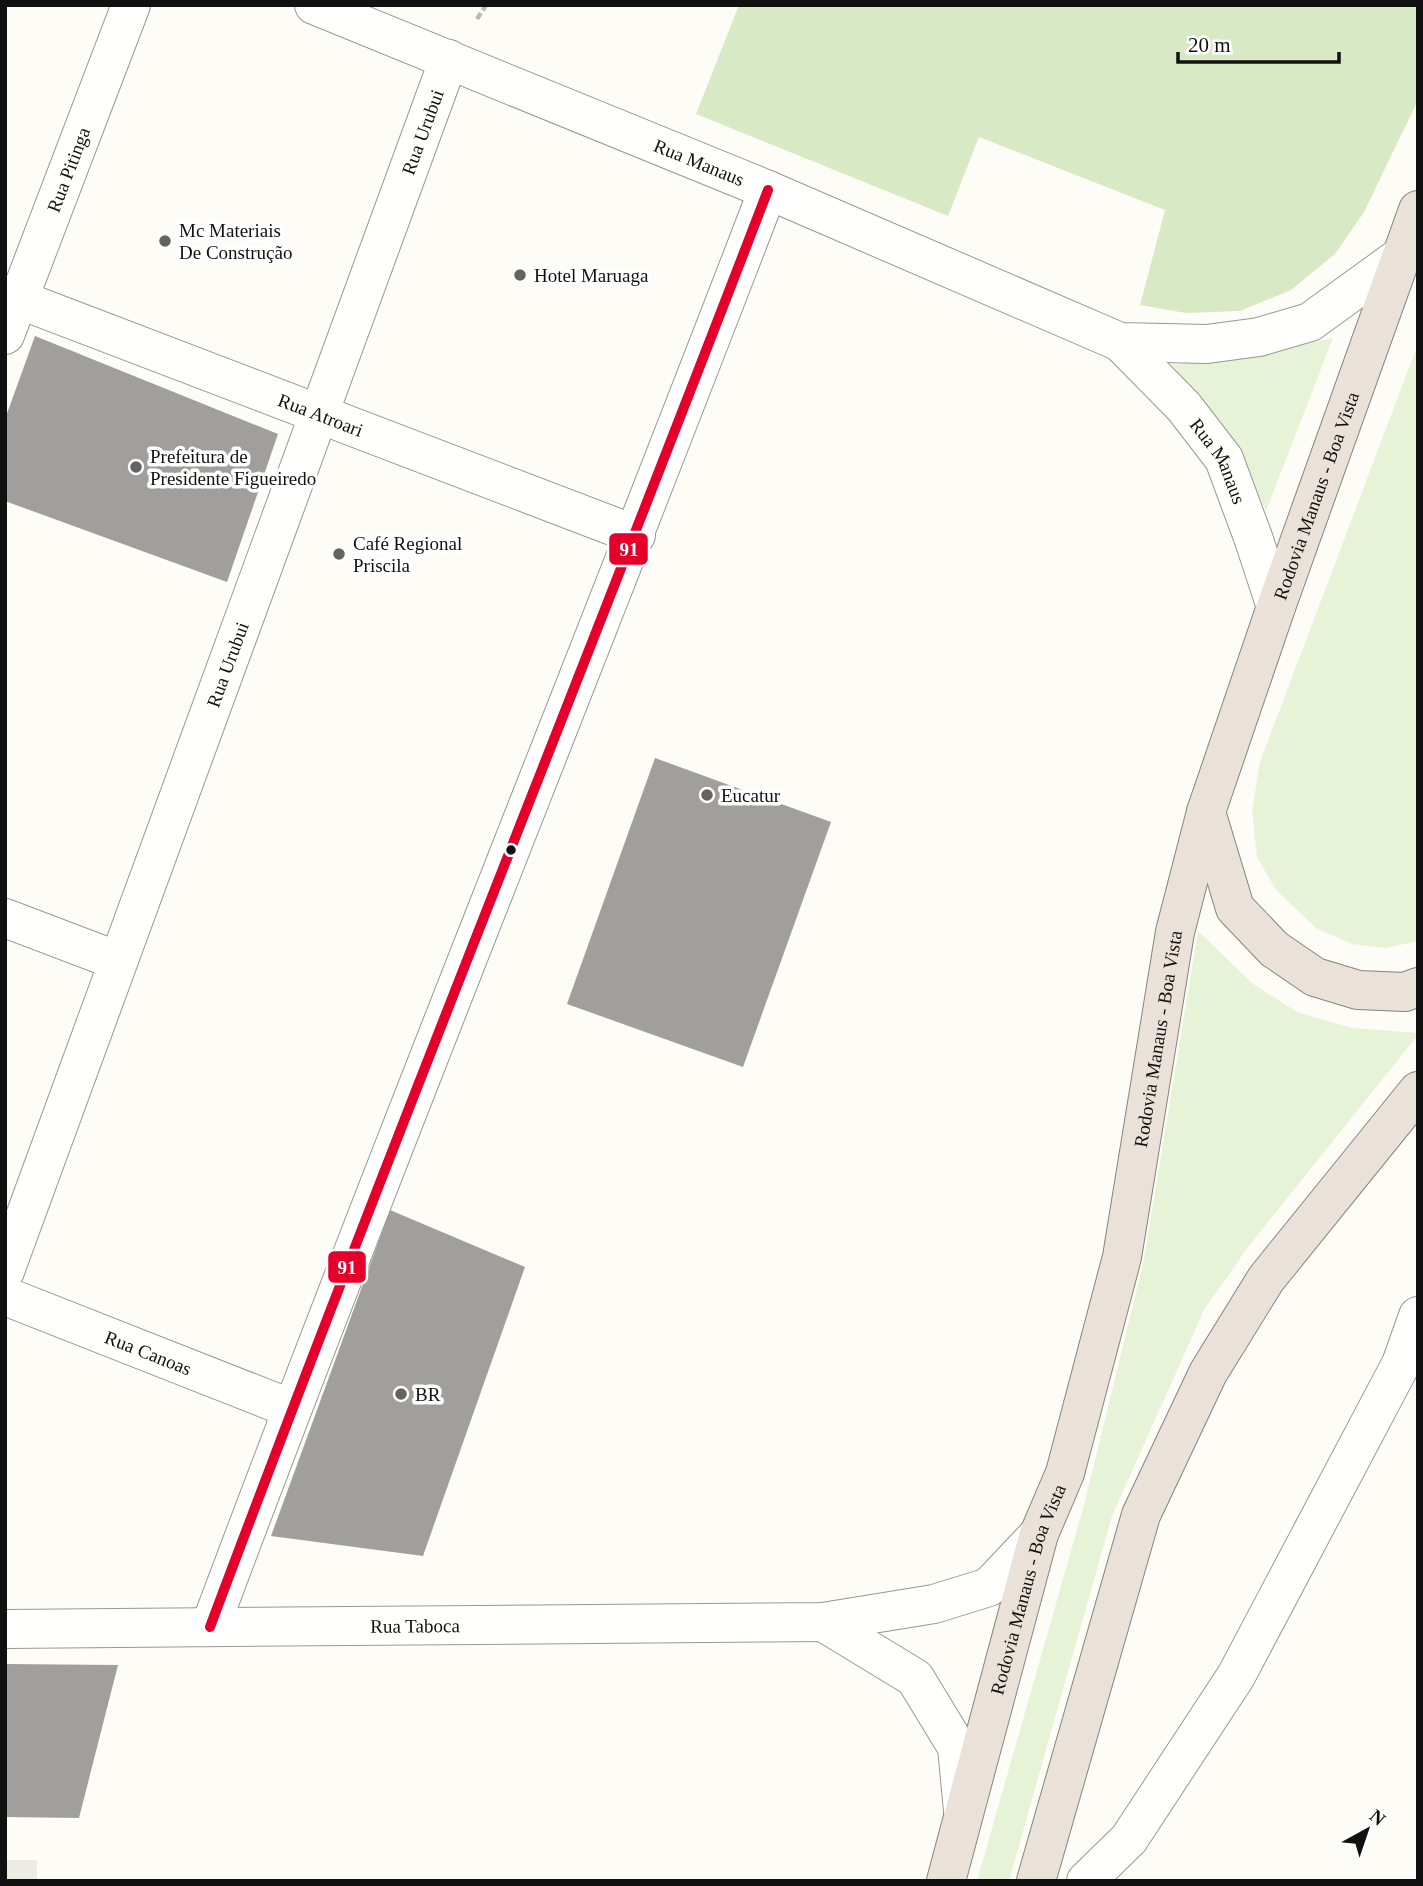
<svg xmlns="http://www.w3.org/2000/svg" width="1423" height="1886" font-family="Georgia,serif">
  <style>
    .green { fill: #e7f3d7 }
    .forest { fill: #d8eac5 }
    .plaza { fill: #edebe2 }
    .building { fill: #a19f9c }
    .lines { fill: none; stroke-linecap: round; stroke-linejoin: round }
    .minor-casing { stroke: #979795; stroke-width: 40 }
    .highway-casing { stroke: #858482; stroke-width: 40 }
    .path { stroke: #b9b9b8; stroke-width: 4.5; stroke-dasharray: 7 3.5; stroke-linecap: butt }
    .minor { stroke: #fffffe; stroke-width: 38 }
    .highway { stroke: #eae1d8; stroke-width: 38 }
    .bus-1-casing { stroke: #fff; stroke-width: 16 }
    .bus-1 { stroke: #e4002b; stroke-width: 10 }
    .poi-dot { fill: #646362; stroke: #fff; stroke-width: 2.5 }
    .bus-dot { fill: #111; stroke: #fff; stroke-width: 2.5 }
    .labels { text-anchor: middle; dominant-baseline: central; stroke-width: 7; stroke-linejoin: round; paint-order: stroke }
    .street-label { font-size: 19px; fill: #111; stroke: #fff }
    .poi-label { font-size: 19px; fill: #111; stroke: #fff; text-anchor: start }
    .line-badge { stroke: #fff; stroke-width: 2.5 }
    .badge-label { font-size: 19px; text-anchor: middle; font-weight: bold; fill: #fff }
  </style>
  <rect width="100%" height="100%" fill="#fdfcf7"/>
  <!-- green -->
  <g class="green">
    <path d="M1333,338L1266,511L1235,446L1161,365C1222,363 1274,351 1333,338Z"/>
    <polygon points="1418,344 1418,941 1386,948 1352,944 1316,928 1276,890 1257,857 1252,811 1260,762"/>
    <polygon points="1198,931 1253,984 1297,1012 1352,1028 1418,1033 1418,1035 1248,1247 1204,1310 1112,1516 1009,1881 977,1881 1083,1509 1143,1264"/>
  </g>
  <!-- forest -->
  <polygon class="forest" points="739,5 1418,5 1418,100 1364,212 1335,254 1291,290 1240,311 1186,313 1140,305 1165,210 979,137 948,216 696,114"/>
  <!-- plaza -->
  <rect class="plaza" x="5" y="1860" width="32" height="21"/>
  <!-- building -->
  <g class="building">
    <polygon points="35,336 278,434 227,582 5,501 5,419"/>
    <polygon points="655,758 831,822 743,1067 567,1004"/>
    <polygon points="390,1210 525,1267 423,1556 271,1536"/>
    <polygon points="5,1664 118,1665 79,1818 5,1817"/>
  </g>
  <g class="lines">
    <defs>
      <g id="minor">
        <path id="s1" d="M314,5L768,190L1120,342L1207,344L1259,337L1310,322L1401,256"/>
        <path id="s2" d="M5,294L636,535"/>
        <path id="s3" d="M5,335L131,5"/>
        <path id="s4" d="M1120,342L1184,407L1224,459L1254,540L1276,607"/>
        <polyline points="5,918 118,961"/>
        <path id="s5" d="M5,1271L449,59"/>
        <path id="s6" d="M5,1296L292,1409"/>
        <polyline points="823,1622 915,1678 957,1747 963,1811"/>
        <path d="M210,1627C390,1146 584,670 768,190"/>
        <path id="s7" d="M5,1629L823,1622L934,1604L989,1587L1039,1534"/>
        <polyline points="1086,1881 1129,1839 1236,1676 1401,1364 1418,1316"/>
      </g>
      <g id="highway">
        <polyline points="1206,812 1235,908 1274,949 1315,977 1358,990 1405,992 1418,987"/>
        <path id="s8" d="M946,1881L1039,1534L1065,1473L1122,1257L1175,932L1206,812L1276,607L1418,210"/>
        <polyline points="1036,1881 1141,1515 1208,1373 1266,1279 1418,1091"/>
      </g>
    </defs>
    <!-- minor casing -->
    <use href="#minor" class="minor-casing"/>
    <!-- highway casing -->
    <use href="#highway" class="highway-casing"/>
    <!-- path -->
    <polyline class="path" points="477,19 486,5"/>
    <!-- minor -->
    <use href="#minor" class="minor"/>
    <!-- highway -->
    <use href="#highway" class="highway"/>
    <defs>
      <path id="bus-1" d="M210,1627C390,1146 584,670 768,190"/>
    </defs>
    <!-- bus-1 casing -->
    <use href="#bus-1" class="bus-1-casing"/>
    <!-- bus-1 -->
    <use href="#bus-1" class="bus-1"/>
  </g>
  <!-- markers -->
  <g class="poi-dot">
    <circle cx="165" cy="241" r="7"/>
    <circle cx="520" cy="275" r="7"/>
    <circle cx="136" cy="467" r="7"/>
    <circle cx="339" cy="554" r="7"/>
    <circle cx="707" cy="795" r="7"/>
    <circle cx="401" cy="1394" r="7"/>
  </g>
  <circle class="bus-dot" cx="511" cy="850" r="6"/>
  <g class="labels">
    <!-- street labels -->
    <g class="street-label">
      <text stroke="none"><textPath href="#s5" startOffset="1213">Rua Urubui</textPath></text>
      <text stroke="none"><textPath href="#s1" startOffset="416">Rua Manaus</textPath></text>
      <text stroke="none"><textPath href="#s3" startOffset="177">Rua Pitinga</textPath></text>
      <text stroke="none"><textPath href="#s2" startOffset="338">Rua Atroari</textPath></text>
      <text stroke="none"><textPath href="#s4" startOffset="156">Rua Manaus</textPath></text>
      <text stroke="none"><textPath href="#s8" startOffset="1437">Rodovia Manaus - Boa Vista</textPath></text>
      <text stroke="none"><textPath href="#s5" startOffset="646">Rua Urubui</textPath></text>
      <text stroke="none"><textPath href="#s8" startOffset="870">Rodovia Manaus - Boa Vista</textPath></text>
      <text stroke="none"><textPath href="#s6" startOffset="154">Rua Canoas</textPath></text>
      <text stroke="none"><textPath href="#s8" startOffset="303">Rodovia Manaus - Boa Vista</textPath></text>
      <text stroke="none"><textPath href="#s7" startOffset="410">Rua Taboca</textPath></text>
    </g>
    <!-- poi labels -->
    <g class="poi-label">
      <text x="179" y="230">Mc Materiais<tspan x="179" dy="22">De Construção</tspan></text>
      <text x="534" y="275">Hotel Maruaga</text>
      <text x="150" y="456">Prefeitura de<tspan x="150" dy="22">Presidente Figueiredo</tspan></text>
      <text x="353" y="543">Café Regional<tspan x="353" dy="22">Priscila</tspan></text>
      <text x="721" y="795">Eucatur</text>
      <text x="415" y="1394">BR</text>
    </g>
  </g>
  <g class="line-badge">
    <rect x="608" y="532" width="41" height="34" rx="7" fill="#e4002b"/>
    <rect x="327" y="1250" width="40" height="34" rx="7" fill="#e4002b"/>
  </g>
  <g class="badge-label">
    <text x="629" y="556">91</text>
    <text x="347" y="1274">91</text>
  </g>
  <!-- border -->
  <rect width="1423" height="1886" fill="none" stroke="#111111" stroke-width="14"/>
  <!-- north arrow -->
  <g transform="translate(1367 1830) rotate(40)" stroke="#ffffff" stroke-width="5" paint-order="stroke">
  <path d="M0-5L12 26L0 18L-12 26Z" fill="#111111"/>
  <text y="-10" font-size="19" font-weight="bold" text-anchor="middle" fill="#111111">N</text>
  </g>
  <!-- scale -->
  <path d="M1178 52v10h161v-10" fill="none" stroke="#111111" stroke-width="3.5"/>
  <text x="1188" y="52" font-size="21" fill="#111111" stroke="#ffffff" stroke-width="5" paint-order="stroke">20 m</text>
</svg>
